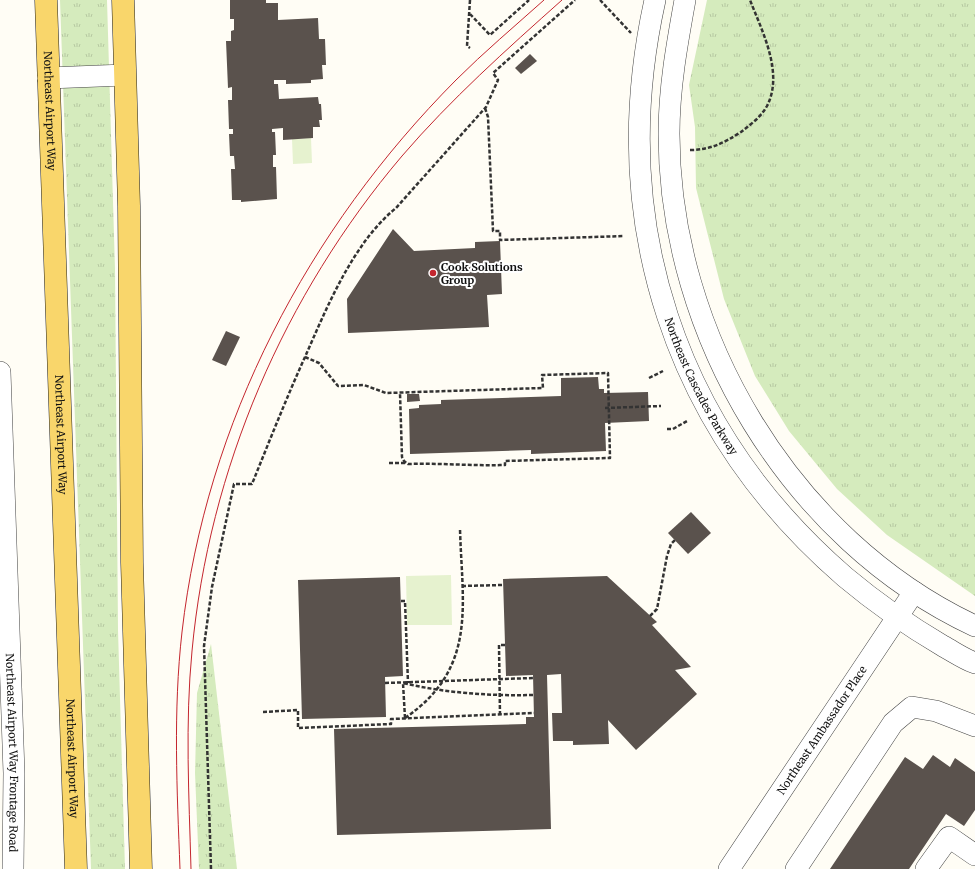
<svg xmlns="http://www.w3.org/2000/svg" width="975" height="869" font-family="Merriweather,serif">
  <style>
    .grass { fill: url(#grass-tufts) }
    .pitch { fill: #e6f2cf }
    .building { fill: #5a524d }
    .lines { fill: none; stroke-linecap: round; stroke-linejoin: round }
    .minor-casing { stroke: #444; stroke-width: 22 }
    .major-casing { stroke: #222; stroke-width: 23 }
    .path { stroke: #333; stroke-width: 2.5; stroke-dasharray: 4 2; stroke-linecap: butt }
    .minor { stroke: #fff; stroke-width: 21 }
    .major { stroke: #f9d66b; stroke-width: 22 }
    .tram { stroke: #c4262e; stroke-width: 1 }
    .poi-dot { fill: #c4262e; stroke: #fff; stroke-width: 1.5 }
    .labels { text-anchor: middle; dominant-baseline: central; stroke-width: 4; stroke-linejoin: round; paint-order: stroke }
    .street-label { font-size: 11px; fill: #111; stroke: #fff }
    .poi-label { font-size: 11px; font-weight: bold; fill: #111; stroke: #fff; text-anchor: start }
  </style>
  <defs>
    <pattern id="grass-tufts" width="24" height="20" patternUnits="userSpaceOnUse"><rect width="24" height="20" fill="#d5ebbd"/><path d="M3 7l-1-3M5 7V3M7 7l1-3M15 17l-1-3M17 17v-4M19 17l1-3" fill="none" stroke="#b6c8a1"/></pattern>
  </defs>
  <rect width="100%" height="100%" fill="#fffdf5"/>
  <!-- grass -->
  <g class="grass">
    <polygon points="60,0 107,0 115,269 118,630 125,869 91,869"/>
    <polygon points="707,0 975,0 975,596 887,535 837,489 789,431 755,376 724,299 696,188 695,127 689,85"/>
    <polygon points="211,644 237,869 199,869 195,773 197,693"/>
  </g>
  <!-- pitch -->
  <g class="pitch">
    <polygon points="311,138 312,163 293,164 292,139"/>
    <polygon points="451,575 452,625 407,625 406,576"/>
  </g>
  <!-- building -->
  <g class="building">
    <polygon points="230,0 266,0 266,3 278,3 278,20 318,18 319,39 325,39 326,65 322,65 323,79 311,80 311,83 286,84 286,80 274,80 274,84 278,84 279,99 318,97 319,104 321,104 322,120 319,120 320,127 313,127 313,138 283,140 283,128 272,129 272,132 275,132 276,155 273,155 273,167 276,167 277,199 241,202 241,200 232,200 231,169 235,169 234,156 230,156 229,134 233,134 233,129 229,129 228,100 232,100 232,87 228,88 226,41 231,41 231,31 234,30 234,19 230,19"/>
    <polygon points="530,54 537,61 521,74 515,68"/>
    <polygon points="393,229 414,251 475,248 475,242 500,241 502,294 487,295 489,327 348,333 347,299"/>
    <polygon points="226,331 240,337 226,366 212,360"/>
    <polygon points="598,377 599,389 604,389 604,393 648,392 649,421 605,423 606,451 531,454 531,450 410,454 409,409 419,408 419,405 441,404 441,400 561,396 561,378"/>
    <polygon points="407,394 419,394 420,401 407,402"/>
    <polygon points="691,512 711,533 688,554 668,533"/>
    <polygon points="607,576 657,622 652,625 691,667 675,670 697,694 636,750 608,720 609,744 573,745 573,741 553,741 552,713 562,713 561,674 547,675 551,829 337,835 334,729 526,724 526,717 534,717 533,675 506,676 503,579"/>
    <polygon points="400,577 403,676 385,677 386,717 302,719 298,580"/>
    <polygon points="933,755 950,767 955,758 975,772 975,810 964,826 946,814 909,869 830,869 905,757 923,769"/>
  </g>
  <g class="lines">
    <defs>
      <g id="minor">
        <path id="s1" d="M655,0C606,221 674,429 845,577C876,603 909,626 943,646C954,652 964,659 975,663"/>
        <path d="M685,0C677,44 669,88 669,134C669,335 791,540 975,626"/>
        <polyline points="48,78 125,75"/>
        <path id="s2" d="M0,372L14,773L13,869"/>
        <path id="s3" d="M729,869L914,592"/>
        <polyline points="796,869 893,723 912,707 936,711 975,726"/>
        <polyline points="926,869 949,837 975,855"/>
      </g>
      <g id="major">
        <path id="s4" d="M46,0L76,869"/>
        <polyline points="123,0 129,206 132,563 141,869"/>
      </g>
    </defs>
    <!-- minor casing -->
    <use href="#minor" class="minor-casing"/>
    <!-- major casing -->
    <use href="#major" class="major-casing"/>
    <!-- path -->
    <g class="path">
      <polyline points="470,0 467,46 470,48"/>
      <polyline points="600,0 631,33"/>
      <polyline points="470,14 490,35 529,0"/>
      <polyline points="485,108 488,117 493,231 500,231 500,240 624,236"/>
      <path d="M690,150C710,150 724,143 741,132C750,125 761,117 767,106C784,73 762,31 750,0"/>
      <path d="M305,357L319,363L338,386L364,385L386,393L543,388L542,375L608,373L610,458L505,461V465C473,466 441,463 408,464L404,461L402,457L400,393"/>
      <polyline points="649,378 663,371"/>
      <polyline points="605,408 661,406"/>
      <polyline points="667,429 673,429 687,421"/>
      <polyline points="389,463 405,463"/>
      <polyline points="462,586 503,585"/>
      <polyline points="401,601 405,601 408,683"/>
      <polyline points="650,616 657,609 667,556 671,544 675,540"/>
      <polyline points="385,683 533,678"/>
      <polyline points="263,712 298,710 298,728 391,724 391,719 534,713"/>
      <polyline points="500,715 499,645 505,645"/>
      <path d="M405,718C478,668 462,605 460,529"/>
      <path d="M405,718L403,683C446,693 489,696 533,695"/>
      <path d="M211,869L204,646L212,587L234,484H252C269,442 286,399 305,357C327,307 353,243 396,208L486,107L498,80L493,73L575,0"/>
    </g>
    <!-- minor -->
    <use href="#minor" class="minor"/>
    <!-- major -->
    <use href="#major" class="major"/>
    <!-- tram -->
    <g class="tram">
      <path d="M180,869C177,790 173,711 182,632C206,422 308,229 456,80C484,52 515,26 544,0"/>
      <path d="M191,869C189,796 185,723 192,651C209,469 284,295 402,156C451,99 506,50 562,0"/>
    </g>
  </g>
  <!-- markers -->
  <circle class="poi-dot" cx="433" cy="273" r="4"/>
  <g class="labels">
    <!-- street labels -->
    <g class="street-label">
      <text stroke="none"><textPath href="#s4" startOffset="111">Northeast Airport Way</textPath></text>
      <text stroke="none"><textPath href="#s1" startOffset="398">Northeast Cascades Parkway</textPath></text>
      <text stroke="none"><textPath href="#s4" startOffset="435">Northeast Airport Way</textPath></text>
      <text stroke="none"><textPath href="#s3" startOffset="167">Northeast Ambassador Place</textPath></text>
      <text stroke="none"><textPath href="#s2" startOffset="381">Northeast Airport Way Frontage Road</textPath></text>
      <text stroke="none"><textPath href="#s4" startOffset="759">Northeast Airport Way</textPath></text>
    </g>
    <!-- poi labels -->
    <g class="poi-label">
      <text x="441" y="267">Cook Solutions<tspan x="441" dy="13">Group</tspan></text>
    </g>
  </g>
</svg>
